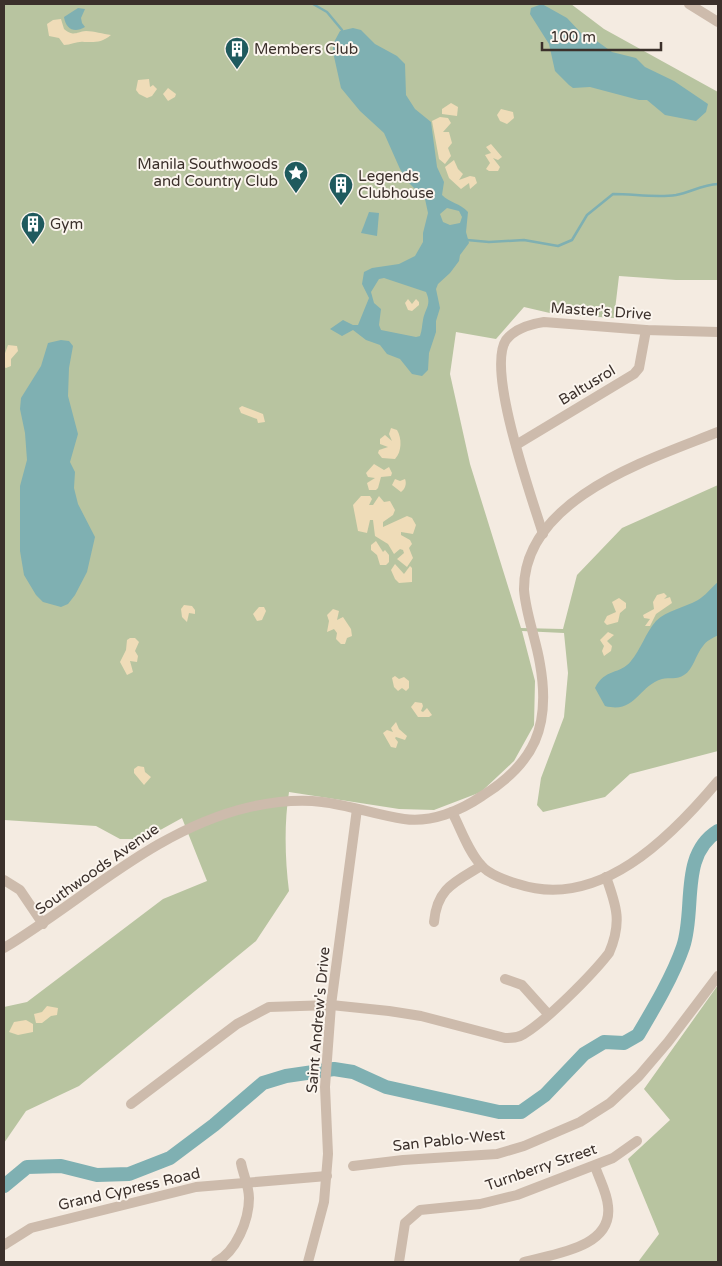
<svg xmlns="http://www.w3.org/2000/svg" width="722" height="1266" font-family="'Varela Round',sans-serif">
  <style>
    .green { fill: #b8c4a0 }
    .sand { fill: #efdcb8 }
    .water { fill: #7fb0b2; fill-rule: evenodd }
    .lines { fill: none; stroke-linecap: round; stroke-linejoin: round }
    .stream { stroke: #7fb0b2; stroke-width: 2.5 }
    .river { stroke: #7fb0b2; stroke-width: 14 }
    .minor { stroke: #cdbbac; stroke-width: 10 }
    .labels { text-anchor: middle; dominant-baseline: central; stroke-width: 4; stroke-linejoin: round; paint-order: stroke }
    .poi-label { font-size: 15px; fill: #3b302b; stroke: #fbf5ee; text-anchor: start }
    .street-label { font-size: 15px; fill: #3b302b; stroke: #fbf5ee }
  </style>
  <rect width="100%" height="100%" fill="#f4ebe1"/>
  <!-- green -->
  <g class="green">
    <path d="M4,4H571L604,29L718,92V280H676L619,276L614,318L554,314L524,307L496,339L456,332L450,374L470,464L521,628L563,629L577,575L622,528L718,485V751L630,774L605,797L543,812L537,805L541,778L564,717L568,673L564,633L522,631L535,681L534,725L514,761L481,792L434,810L399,809L289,792C284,824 285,859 289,891L256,941L79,1086L26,1111L4,1143V1007L27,1002L163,899L207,881L182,818L144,839H120L96,826L4,820Z"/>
    <polygon points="718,985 718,1262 638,1262 659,1234 628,1159 670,1120 644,1089"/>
  </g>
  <!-- sand -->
  <g class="sand">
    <path d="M61,19L64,29C74,37 76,32 86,31C94,31 103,34 111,35C101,43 96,42 84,42C78,41 71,45 64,45L59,38L49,36L47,24L53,20Z"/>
    <polygon points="149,79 150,87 153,85 157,89 152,96 147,98 139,94 136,90 138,80"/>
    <polygon points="168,88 176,94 175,97 168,101 163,94"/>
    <polygon points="451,103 458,107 457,116 442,114 442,109"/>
    <polygon points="501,109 513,112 514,118 507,124 500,121 497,115"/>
    <polygon points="440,117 448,118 451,123 443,132 449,132 452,143 448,148 451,156 445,164 439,159 432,121"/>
    <polygon points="491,144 502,157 498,160 493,158 500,167 498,171 489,171 486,169 490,163 485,155 491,153 486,147"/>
    <polygon points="454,160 458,169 463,174 459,180 470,176 475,177 477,183 470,189 469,183 461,189 449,178 445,167"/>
    <polygon points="408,299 412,304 416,299 419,302 419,305 412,311 408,310 405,303"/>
    <polygon points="8,345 17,346 18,351 11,359 11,366 6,368 4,367 4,356"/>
    <polygon points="242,406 263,414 265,422 258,423 257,419 241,413 239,408"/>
    <path d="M391,428L397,430C402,438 402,452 395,459L382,458L378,453L379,450L388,447L380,444V439L385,435L392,441L389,434Z"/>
    <polygon points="374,464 384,470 389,467 392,473 391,476 381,477 378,488 376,490 369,490 367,483 375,478 368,477 366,473"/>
    <path d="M395,479L400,481L405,479C407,484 405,489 401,492L392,485Z"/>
    <polygon points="361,496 370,496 372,499 369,505 373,505 379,496 384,502 390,501 395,510 393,515 383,522 383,527 407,516 412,518 416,525 413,534 401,532 401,535 410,540 412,544 409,548 413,558 407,567 397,559 404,553 403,550 400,549 394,554 388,544 375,536 373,520 370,520 367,533 358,531 353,505"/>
    <polygon points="376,541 383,552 385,550 389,555 389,562 386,565 380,565 377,555 371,550 371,545"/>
    <polygon points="395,564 404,574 410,566 412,568 412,582 399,583 395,579 391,570"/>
    <polygon points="664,593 667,596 664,599 670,597 672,603 656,614 650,626 645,626 650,619 644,618 643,615 654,609 653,602 657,595"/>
    <polygon points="619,598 626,603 626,608 620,613 618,622 607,625 604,622 607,616 616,612 612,602"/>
    <polygon points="184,605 192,606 195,610 195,614 189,613 187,622 182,617 181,609"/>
    <polygon points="259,607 264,607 266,611 262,620 257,621 253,614"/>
    <polygon points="333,609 339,611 337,620 343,617 351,629 352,636 347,638 345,644 341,644 336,639 337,633 334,629 327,632 329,621 327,615"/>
    <polygon points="608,632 614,635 607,641 612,646 611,651 604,656 602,651 604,646 600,640"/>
    <polygon points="130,638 135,638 139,642 135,651 138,656 137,662 130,661 133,672 127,675 120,662 126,650 127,640"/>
    <polygon points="395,676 399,679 404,677 409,681 409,688 406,691 402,688 398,691 394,687 392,678"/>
    <polygon points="415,702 422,703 423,706 421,711 423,712 427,708 432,715 429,717 418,717 411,707"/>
    <polygon points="396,722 399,729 407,736 405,740 396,737 395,738 398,742 396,748 391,747 383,733 387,730 393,732 391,728"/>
    <polygon points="138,766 144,767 145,772 151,777 144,785 134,773 134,769"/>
    <polygon points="47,1006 58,1008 57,1015 51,1016 42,1023 36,1023 34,1014 42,1012"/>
    <polygon points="26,1020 33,1024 33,1032 18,1035 9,1032 14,1022"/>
  </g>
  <!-- water -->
  <g class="water">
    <polygon points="542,4 567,18 583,35 594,39 612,52 636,58 645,67 674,81 708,104 706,112 696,121 665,115 647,100 639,100 590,87 573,88 569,85 555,71 549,44 530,14 531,8"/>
    <path d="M78,8L85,9L81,18L82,23L85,27C75,33 66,30 64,17Z"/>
    <path d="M353,28L361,30L375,44L397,56L405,64L406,95L415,109L431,122L437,167L444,182L442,195C450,203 460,203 468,212L466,232L469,243L460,255L459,261L450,273L438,284L436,289L440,308L436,321V332L429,353L428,370L422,376L412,374L400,359L387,354L380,345L366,340L353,330L342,336L330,329L343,320L353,325H358L369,298L362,284L364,272L372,268L399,264L415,256L423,242V233L428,213L425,199L409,183L400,169L384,133L360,111L341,88L333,52V44L340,31ZM447,208L459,211L462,217L460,223L450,225L443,222L440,214ZM384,278L426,292C432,305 425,308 423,320C422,325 422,330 420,336L416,337L381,330L379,325L381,309L374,303L371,292L379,279Z"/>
    <polygon points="369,212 379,213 377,236 361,233"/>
    <polygon points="61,340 69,341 73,346 69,368 68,396 78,434 70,462 75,472 74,488 78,504 95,537 87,572 75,595 68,604 61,607 43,602 36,595 24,575 20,551 20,486 27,460 25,433 20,409 21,398 41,366 48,343"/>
    <path d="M718,582V635C713,638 706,641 703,646C696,654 693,670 684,675C677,680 669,677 662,679C638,686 636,714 605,706L595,688C605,668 620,675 631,661C640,651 646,632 656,621C667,610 684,608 698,600C705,596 711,588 718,582Z"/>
  </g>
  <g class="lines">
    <!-- stream -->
    <g class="stream">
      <polyline points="313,4 327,12 342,30"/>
      <path d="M467,240L489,242L524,240L558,246L572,240L587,215L613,194C634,194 656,198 676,195C691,192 702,185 718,184"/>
    </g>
    <!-- river -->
    <path class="river" d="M4,1186L27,1167L61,1166L97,1175L129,1174L170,1158L214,1125L263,1083L286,1076L334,1069L353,1072L386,1087L499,1112H521L545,1095L584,1054L604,1042L624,1043L638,1035C654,1008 673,976 683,947C696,909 679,855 718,831"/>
    <!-- minor -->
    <g class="minor">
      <polyline points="689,4 718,22"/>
      <polyline points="516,445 634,374 639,368 646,330"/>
      <path d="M543,534C532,498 486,370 506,340C515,328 531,324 544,322L646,330L718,332"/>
      <path d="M452,812C461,829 468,851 481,865C488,874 507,881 518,884C599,911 671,837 718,781"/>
      <polyline points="4,880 20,890 43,924"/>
      <path d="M434,922C437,888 455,882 481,866"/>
      <path d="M4,948C85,899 155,829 250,807C273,802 298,799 322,802C349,805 376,815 404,819C431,823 460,811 482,796C535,763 551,726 540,664C536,639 526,615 524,590C523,498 651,459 718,432"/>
      <polyline points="505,979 522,985 548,1014"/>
      <path d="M131,1104L237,1024L269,1007L331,1005L389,1011L421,1016L505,1038C512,1038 518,1038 524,1034C547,1020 592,975 609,953C622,923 617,907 606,877"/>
      <polyline points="353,1166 403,1160 497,1154 524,1146 580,1122 610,1103 639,1076 668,1042 718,976"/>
      <polyline points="4,1245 31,1228 196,1187 327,1176"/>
      <path d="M216,1262C236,1252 249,1220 249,1198C249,1186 243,1174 241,1163"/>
      <polyline points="308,1262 324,1202 328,1154 325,1087 331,1005 357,809"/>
      <polyline points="399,1262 405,1223 420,1210 480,1204 517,1195 613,1158 637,1141"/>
      <path d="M524,1262C553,1254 613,1248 608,1206C607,1192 599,1179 595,1166"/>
    </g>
  </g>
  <!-- icons -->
  <defs>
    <symbol id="building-pin" viewBox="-11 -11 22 30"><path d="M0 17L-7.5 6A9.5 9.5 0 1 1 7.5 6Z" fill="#1f5a5e" stroke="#fbf5ee"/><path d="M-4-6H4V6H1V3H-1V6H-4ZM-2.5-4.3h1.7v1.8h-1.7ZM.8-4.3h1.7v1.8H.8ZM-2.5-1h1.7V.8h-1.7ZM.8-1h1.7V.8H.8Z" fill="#fff"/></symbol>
    <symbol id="sight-pin" viewBox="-11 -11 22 30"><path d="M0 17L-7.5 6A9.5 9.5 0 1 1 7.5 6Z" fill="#1f5a5e" stroke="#fbf5ee"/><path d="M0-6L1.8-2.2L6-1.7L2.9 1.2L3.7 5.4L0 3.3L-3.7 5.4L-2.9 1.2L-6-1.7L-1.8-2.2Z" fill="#fff"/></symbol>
  </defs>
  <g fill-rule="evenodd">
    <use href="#building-pin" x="223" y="35" width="28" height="38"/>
    <use href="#sight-pin" x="282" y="159" width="28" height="38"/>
    <use href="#building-pin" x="327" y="171" width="28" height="38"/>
    <use href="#building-pin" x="19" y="210" width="28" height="38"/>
  </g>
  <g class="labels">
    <!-- poi labels -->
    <g class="poi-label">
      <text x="254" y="49">Members Club</text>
      <text x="278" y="164" text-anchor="end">Manila Southwoods<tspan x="278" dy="17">and Country Club</tspan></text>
      <text x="358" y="176">Legends<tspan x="358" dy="17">Clubhouse</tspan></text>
      <text x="50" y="224">Gym</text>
    </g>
    <!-- street labels -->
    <g class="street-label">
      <text transform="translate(601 311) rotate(4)">Master's Drive</text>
      <text transform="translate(587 385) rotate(-31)">Baltusrol</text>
      <text transform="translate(97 869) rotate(-35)">Southwoods Avenue</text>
      <text transform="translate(318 1020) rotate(-85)">Saint Andrew's Drive</text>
      <text transform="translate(449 1140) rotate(-6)">San Pablo-West</text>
      <text transform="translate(541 1167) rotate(-19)">Turnberry Street</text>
      <text transform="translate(129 1189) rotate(-13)">Grand Cypress Road</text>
    </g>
  </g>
  <!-- border -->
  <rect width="722" height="1266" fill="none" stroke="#3b302b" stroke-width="10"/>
  <!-- scale -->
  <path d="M542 42v8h119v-8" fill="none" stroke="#3b302b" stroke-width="2.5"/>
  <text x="550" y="42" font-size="15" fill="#3b302b" stroke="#fbf5ee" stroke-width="4" paint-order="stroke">100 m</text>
</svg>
